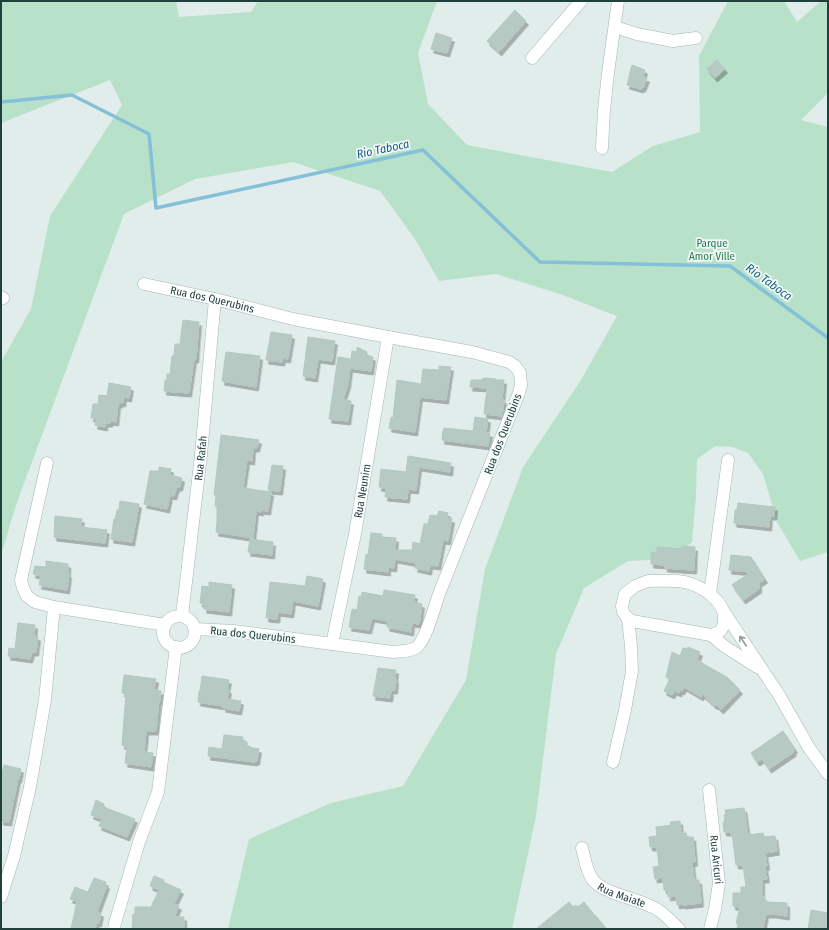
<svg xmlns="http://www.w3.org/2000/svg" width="829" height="930" font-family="'Fira Sans Condensed',sans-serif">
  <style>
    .green { fill: #b8e1c9 }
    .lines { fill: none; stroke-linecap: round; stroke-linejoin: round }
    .stream { stroke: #84c0d8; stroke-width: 3.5 }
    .building { fill: #b6c9c3; stroke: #b3c8c2; filter: url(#shadow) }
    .minor-casing { stroke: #a3b6b2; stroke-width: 13 }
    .minor { stroke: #fff; stroke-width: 12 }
    .oneway { stroke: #90a09e }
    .labels { text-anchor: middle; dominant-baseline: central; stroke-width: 3.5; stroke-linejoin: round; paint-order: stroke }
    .park-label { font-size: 11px; fill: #257c52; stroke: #f2f9f7 }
    .street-label { font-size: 11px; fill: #20403c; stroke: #f2f9f7 }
    .water-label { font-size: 12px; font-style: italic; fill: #136183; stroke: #f2f9f7 }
  </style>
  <defs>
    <filter id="shadow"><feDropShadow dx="2.5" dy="4" stdDeviation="0" flood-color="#0004"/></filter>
  </defs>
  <rect width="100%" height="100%" fill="#e1edea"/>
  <!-- green -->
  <polygon class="green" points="1,1 176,1 179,17 251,12 258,1 437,1 418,53 428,104 467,145 612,172 653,146 700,132 699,56 728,1 784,1 797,22 821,1 828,1 828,93 801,120 828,127 828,552 800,561 777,522 763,474 748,453 732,447 715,446 697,459 696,496 692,542 672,559 628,561 584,588 556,654 536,816 512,929 228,929 249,839 331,803 403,786 466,680 485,569 523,467 581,380 617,316 560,294 496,274 439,281 415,239 380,191 293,162 195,179 124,214 16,505 1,555 1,362 31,309 50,216 122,105 110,80 1,123"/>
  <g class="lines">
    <!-- stream -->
    <polyline class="stream" points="1,102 72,95 149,134 156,208 423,150 540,262 730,266 828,338"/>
  </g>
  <!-- building -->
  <g class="building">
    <polygon points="515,10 526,21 499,52 487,41"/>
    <polygon points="436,33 452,38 447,53 431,49"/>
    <polygon points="717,60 725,69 715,78 707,69"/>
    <polygon points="632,65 645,70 643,77 647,78 643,88 641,88 641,89 627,85"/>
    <polygon points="183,320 199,322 196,359 194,359 189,393 164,391 165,380 167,380 167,374 170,374 172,356 174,356 175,344 180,344"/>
    <polygon points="271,332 292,335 288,359 283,358 282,362 266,360"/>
    <polygon points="308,337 335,341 332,361 318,359 315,378 303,376"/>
    <polygon points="357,347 367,352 366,356 373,357 371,371 350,368 348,384 343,400 351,401 348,421 329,419 338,357 351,359 352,351 357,352"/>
    <polygon points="226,352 260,356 256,387 222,381"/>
    <polygon points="439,366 451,367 446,400 420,397 415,432 389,428 391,417 393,418 397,380 421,384 423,369 439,370"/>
    <polygon points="483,378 496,379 496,380 504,380 502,399 504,400 502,416 484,414 487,388 470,387 471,380 482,380"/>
    <polygon points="109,383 131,387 129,398 124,397 123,403 121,402 120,404 118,404 116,422 112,421 111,422 110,422 110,423 105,423 105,427 95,425 96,418 91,418 93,404 98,404 99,395 107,396"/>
    <polygon points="475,417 488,419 486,433 490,433 488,446 442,440 443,430 444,430 444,428 473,431"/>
    <polygon points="221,435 259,440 257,448 253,448 252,461 247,460 243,488 271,492 268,511 261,510 261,512 256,511 253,538 216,532 217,522 217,507 215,506 216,495 214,495"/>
    <polygon points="408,456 451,463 450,472 419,467 416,490 408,489 407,499 385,497 386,488 379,487 381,469 406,472"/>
    <polygon points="272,465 283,466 280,491 268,490"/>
    <polygon points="159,467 171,469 170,475 182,478 180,487 177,487 174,496 170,495 167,509 144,504 150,471 159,471"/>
    <polygon points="120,501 139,504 132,542 111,539 114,519 115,520 117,510 119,510"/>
    <polygon points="738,503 775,507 774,516 770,516 769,527 734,523 735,510 737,510"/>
    <polygon points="439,511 448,513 447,518 452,519 448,541 443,540 438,566 430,565 429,571 415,568 416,563 395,559 394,568 388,567 388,572 364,569 366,554 368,555 371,533 382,534 382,537 396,538 395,550 412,550 413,542 420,544 424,524 428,524 430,515 437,516"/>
    <polygon points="55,516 82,519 81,527 107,530 105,543 54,537"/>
    <polygon points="250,539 273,542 272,555 248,552"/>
    <polygon points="682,546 695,547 694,570 665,568 665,565 651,564 651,552 657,553 657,547 682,549"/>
    <polygon points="731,555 751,557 765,579 759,583 759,589 743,600 732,585 751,572 729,570"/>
    <polygon points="46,561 68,564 68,574 69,574 67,590 39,585 41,576 33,574 35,566 46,567"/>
    <polygon points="307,576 323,579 318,606 293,601 291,614 278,612 277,619 266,618 270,582 305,586"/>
    <polygon points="209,582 232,585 229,612 204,609 205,604 200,603 202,586 209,587"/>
    <polygon points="384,590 415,595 414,602 422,604 419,624 412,623 411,632 387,627 388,621 372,618 369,630 349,627 352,609 357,610 359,596 361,597 362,592 383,596"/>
    <polygon points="18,623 35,625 34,636 38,637 36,652 32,652 30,659 8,656 9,648 15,649"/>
    <polygon points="688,647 700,652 697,660 728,678 740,690 721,710 716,705 715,706 702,694 701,697 684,687 682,691 680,690 679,693 674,691 672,695 664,691 670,679 666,677 672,652 680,656 683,648 687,649"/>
    <polygon points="378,668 396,670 395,679 396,679 395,690 391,690 390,698 373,696"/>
    <polygon points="124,675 156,679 154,690 161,691 160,701 159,700 156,731 146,731 144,752 153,753 151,767 125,763 127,746 122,745 126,694 122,693"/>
    <polygon points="202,676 229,680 227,689 229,690 227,699 241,701 239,711 223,708 224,706 198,702 199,691 200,691"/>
    <polygon points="783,731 795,749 793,750 794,752 769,769 762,759 757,762 751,753"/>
    <polygon points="224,735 243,737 242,742 247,742 247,747 259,749 257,761 255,761 255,762 208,756 209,747 222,749"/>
    <polygon points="4,765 21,769 19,779 18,779 9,822 1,821 1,779"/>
    <polygon points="96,800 104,804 103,807 135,819 127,837 99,826 102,819 91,815"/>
    <polygon points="744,808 748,835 763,833 764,837 775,836 777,851 765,853 767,866 765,867 767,879 762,879 762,897 765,897 765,902 787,903 787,916 773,914 766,914 763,929 737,929 738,924 736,923 740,907 733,906 733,893 741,893 741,887 746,887 743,865 736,865 732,834 731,834 731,832 724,832 723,822 725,822 724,815 726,815 725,810"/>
    <polygon points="680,821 681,833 686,833 687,837 693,837 695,862 692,863 694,880 699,880 701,903 683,905 682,904 677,905 676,896 668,897 668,890 664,890 663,878 655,879 653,867 659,866 657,847 650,847 649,837 657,836 656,827 671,825 670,822"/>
    <polygon points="154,876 164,880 163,882 181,890 174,904 179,906 174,917 184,917 184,929 132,929 133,914 135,914 135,907 151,907 159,890 150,886"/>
    <polygon points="94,878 106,882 105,884 107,885 97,912 101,913 99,923 97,922 95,929 71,929 77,901 70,899 75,887 88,892"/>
    <polygon points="569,902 573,907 576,905 578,907 584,902 595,916 595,915 607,929 536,929"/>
    <polygon points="811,910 828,913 827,929 808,929"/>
  </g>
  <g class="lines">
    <defs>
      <g id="minor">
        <polyline points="615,27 637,34 673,41 696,38"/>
        <polyline points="532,58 581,1"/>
        <polyline points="602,148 604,110 608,73 618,1"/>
        <path id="s1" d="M144,284L215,299L293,319L388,337L472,352L509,362L515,366L520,373L521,385L519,393C493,460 466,527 439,594C434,608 427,637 417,647C410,652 401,651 393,652L234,631L195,629"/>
        <polyline points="1,297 3,298"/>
        <polyline points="47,463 21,580 23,588 27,596 35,602 54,607 165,625"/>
        <path d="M648,581C661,581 673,580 685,582C702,586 727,602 724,621C723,631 720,632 711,635L632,621L627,618L623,612L622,606L625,594L635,586Z"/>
        <polyline points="710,594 728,460"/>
        <polyline points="724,612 779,695 809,748 828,774"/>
        <path id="s2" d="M182,616L201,455L215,299"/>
        <circle cx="179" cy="632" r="16"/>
        <polyline points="711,635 724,646 757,667"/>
        <path id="s3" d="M332,644L355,534L388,337"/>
        <polyline points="613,762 625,710 632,671 631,646 628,618"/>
        <path id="s4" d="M709,790L719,883L715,909L710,929"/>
        <path id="s5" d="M582,848C585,859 586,871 593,880C605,895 642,899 658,910C666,915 673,923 679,929"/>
        <polyline points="1,897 14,856 30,787 45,700 54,607"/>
        <polyline points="114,929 115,923 139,842 158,792 176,647"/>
      </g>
    </defs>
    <!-- minor casing -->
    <use href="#minor" class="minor-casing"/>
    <!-- minor -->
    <use href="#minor" class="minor"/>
  </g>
  <!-- one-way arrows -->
  <defs><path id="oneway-shaft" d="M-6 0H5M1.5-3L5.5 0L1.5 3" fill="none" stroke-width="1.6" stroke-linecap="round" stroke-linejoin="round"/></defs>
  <use class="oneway" href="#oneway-shaft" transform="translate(743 641) rotate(-123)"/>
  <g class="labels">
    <!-- park labels -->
    <g class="park-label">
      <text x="712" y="243">Parque<tspan x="712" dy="13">Amor Ville</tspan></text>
    </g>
    <!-- street labels -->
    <g class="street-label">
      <text stroke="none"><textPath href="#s1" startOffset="70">Rua dos Querubins</textPath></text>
      <text transform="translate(503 434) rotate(-69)">Rua dos Querubins</text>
      <text stroke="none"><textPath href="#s2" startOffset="159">Rua Rafah</textPath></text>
      <text stroke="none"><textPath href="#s3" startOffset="156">Rua Neunim</textPath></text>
      <text transform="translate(253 635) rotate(6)">Rua dos Querubins</text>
      <text stroke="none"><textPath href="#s4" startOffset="70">Rua Aricuri</textPath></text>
      <text stroke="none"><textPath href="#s5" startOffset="67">Rua Maiate</textPath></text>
    </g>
    <!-- water labels -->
    <g class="water-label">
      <text transform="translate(383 149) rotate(-12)">Rio Taboca</text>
      <text transform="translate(769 282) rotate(36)">Rio Taboca</text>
    </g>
  </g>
  <!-- border -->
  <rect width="829" height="930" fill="none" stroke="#20403c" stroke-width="4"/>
</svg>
